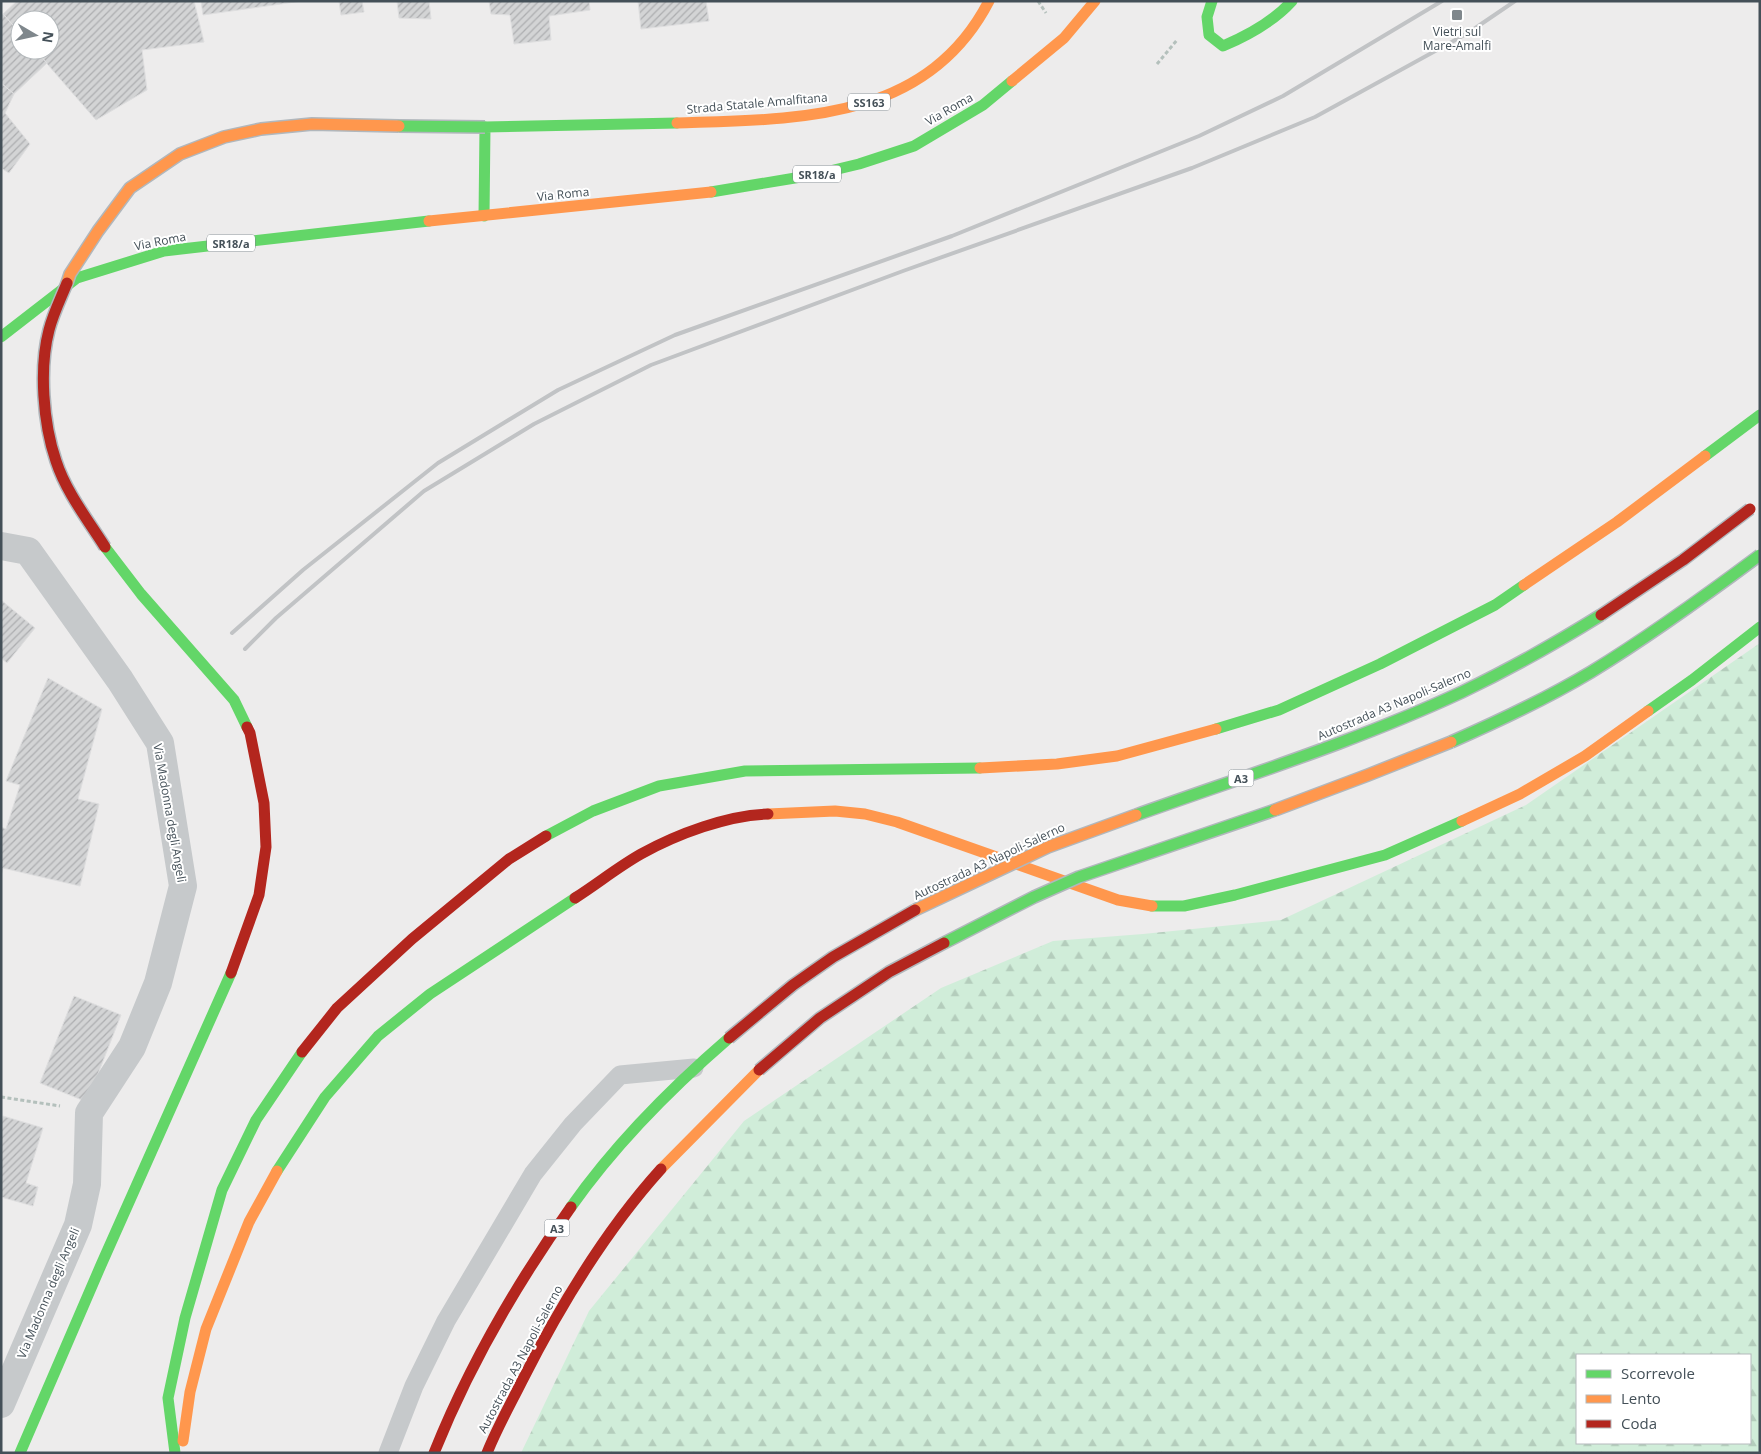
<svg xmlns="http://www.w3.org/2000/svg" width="1761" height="1454" font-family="'Open Sans',sans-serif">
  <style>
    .forest { fill: url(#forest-firs); fill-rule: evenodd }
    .building { fill: url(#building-hatch); stroke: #dededf }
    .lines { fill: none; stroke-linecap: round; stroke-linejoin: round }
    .path { stroke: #b4c0bc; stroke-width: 3; stroke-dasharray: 4 2.5; stroke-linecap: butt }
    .lane { stroke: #c6c9cb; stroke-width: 19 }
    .street { stroke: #c6c9cb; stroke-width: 28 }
    .fast { stroke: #63d668; stroke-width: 11 }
    .slow { stroke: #ff974d; stroke-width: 11 }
    .jam { stroke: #b3261e; stroke-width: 11 }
    .rail { stroke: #c1c3c5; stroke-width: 4 }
    .fast-bridge-casing { stroke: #b1b7bc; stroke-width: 14; stroke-linecap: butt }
    .slow-bridge-casing { stroke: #b1b7bc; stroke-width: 14; stroke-linecap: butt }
    .jam-bridge-casing { stroke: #b1b7bc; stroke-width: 14; stroke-linecap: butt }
    .fast-bridge { stroke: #63d668; stroke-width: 11 }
    .slow-bridge { stroke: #ff974d; stroke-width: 11 }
    .jam-bridge { stroke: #b3261e; stroke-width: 11 }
    .poi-dot { fill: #7f878c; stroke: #fff; stroke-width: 2 }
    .labels { text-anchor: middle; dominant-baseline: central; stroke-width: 4; stroke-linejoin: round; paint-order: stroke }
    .shield { fill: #fff; stroke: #7c848a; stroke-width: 1 }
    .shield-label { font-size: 11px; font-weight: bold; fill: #445058 }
    .poi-label { font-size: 12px; fill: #445058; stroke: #fff }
    .street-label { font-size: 12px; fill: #445058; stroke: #fff }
  </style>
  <defs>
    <pattern id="forest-firs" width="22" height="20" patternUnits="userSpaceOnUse" patternTransform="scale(1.25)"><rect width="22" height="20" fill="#d0edd9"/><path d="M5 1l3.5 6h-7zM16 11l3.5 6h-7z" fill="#b4cdbc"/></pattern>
    <pattern id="building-hatch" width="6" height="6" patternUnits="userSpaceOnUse" patternTransform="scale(1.25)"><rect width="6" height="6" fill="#d3d4d5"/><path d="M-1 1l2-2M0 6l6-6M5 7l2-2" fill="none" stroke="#adaeb0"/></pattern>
  </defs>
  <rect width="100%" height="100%" fill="#edecec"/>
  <!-- forest -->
  <path class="forest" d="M1760,643V1453H521L589,1311L744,1121L941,988L1053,941L1143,934L1281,920L1526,805ZM1577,1355H1750V1443H1577Z"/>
  <!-- building -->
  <g class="building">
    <polygon points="17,1 194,1 204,42 142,50 147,90 96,120 35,50 50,50 50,20 20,20 20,33 3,14"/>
    <polygon points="201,1 302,1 203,15"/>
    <polygon points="339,1 362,1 364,12 341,15"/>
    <polygon points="397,1 429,1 431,19 399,18"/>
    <polygon points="489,1 589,1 590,10 549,16 551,40 514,44 510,15 491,14"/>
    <polygon points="638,1 706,1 709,21 641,29"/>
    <polygon points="3,14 20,33 20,50 35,50 47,63 14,94 1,83 1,16"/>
    <polygon points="1,83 14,94 5,113 30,144 9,173 1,168"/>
    <polygon points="1,600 35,628 7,663 1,658"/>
    <polygon points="48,678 102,709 78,799 99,804 80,886 3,868 1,876 1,827 6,829 20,785 6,781"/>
    <polygon points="74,996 121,1015 87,1102 40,1083"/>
    <polygon points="3,1116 43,1128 26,1183 38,1187 33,1206 1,1197 1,1121"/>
  </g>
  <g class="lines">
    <!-- path -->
    <g class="path">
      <polyline points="1038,1 1046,13"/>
      <polyline points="1157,64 1177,40"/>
      <polyline points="1,1097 60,1106"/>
    </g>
    <!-- lane -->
    <polyline class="lane" points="388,1453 414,1386 446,1321 533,1174 573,1124 620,1075 694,1068"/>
    <!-- street -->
    <polyline class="street" points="1,546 28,551 120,680 160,743 183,886 158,983 132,1047 89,1113 87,1184 78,1225 1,1404"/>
    <!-- fast -->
    <g class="fast">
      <path d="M1212,1L1207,17L1209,35L1223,46C1249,35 1273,22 1292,1"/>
      <polyline points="711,192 813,175 859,164 914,146 983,105 1012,81"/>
      <polyline points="484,216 485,127 677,123"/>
      <polyline points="1,337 77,278 164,251 429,221"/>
      <polyline points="1705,456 1760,415"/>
      <polyline points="105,547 141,594 234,700 247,727"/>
      <polyline points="1648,711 1692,680 1760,627"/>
      <polyline points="1216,729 1279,710 1380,664 1495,605 1524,585"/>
      <polyline points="546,836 593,811 659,786 745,771 980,768"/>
      <polyline points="1152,906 1184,906 1235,895 1385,855 1462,821"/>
      <polyline points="277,1171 325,1097 378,1036 430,994 575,898"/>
      <path d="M571,1207C616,1143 670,1089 729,1038"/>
      <polyline points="20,1453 101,1265 231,973"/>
      <polyline points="175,1453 168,1398 185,1318 222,1190 256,1120 302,1052"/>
    </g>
    <!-- slow -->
    <g class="slow">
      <polyline points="1012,81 1064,38 1095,1"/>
      <path d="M677,123C795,119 926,123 989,1"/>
      <polyline points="429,221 711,192"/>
      <polyline points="1524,585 1617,522 1705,456"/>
      <polyline points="980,768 1057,764 1117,756 1216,729"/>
      <polyline points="768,814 835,811 865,814 897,822 1118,900 1152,906"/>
      <polyline points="1462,821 1520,794 1585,756 1648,711"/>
      <polyline points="661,1169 759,1070"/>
      <polyline points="183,1441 190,1392 206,1329 249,1222 277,1171"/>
    </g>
    <!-- jam -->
    <g class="jam">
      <path d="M575,898C597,884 618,867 641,854C677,834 728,815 768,814"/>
      <polyline points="231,973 259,895 266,847 264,803 250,733 247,727"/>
      <polyline points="302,1052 337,1008 412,939 509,859 546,836"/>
      <path d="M434,1453C469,1366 517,1283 571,1207"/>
      <path d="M487,1453C497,1428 510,1405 522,1381C560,1306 604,1232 661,1169"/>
    </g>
    <!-- rail -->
    <g class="rail">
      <polyline points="232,633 303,570 438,463 558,390 675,335 952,236 1199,136 1283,96 1442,1"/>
      <polyline points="245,649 276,618 424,491 534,424 651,365 903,271 1192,168 1315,117 1468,33 1515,1"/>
    </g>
    <defs>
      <g id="fast-bridge">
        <polyline points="399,126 485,127"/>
        <path d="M1451,742C1499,721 1546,699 1591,672C1650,636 1705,596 1760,555"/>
        <path d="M1136,815C1245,776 1357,741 1462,692C1510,669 1556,643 1601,615"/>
        <polyline points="944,943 1034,897 1079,877 1275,810"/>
      </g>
      <g id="slow-bridge">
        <polyline points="67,283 70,274 98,231 130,188 180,154 224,137 261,129 312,124 399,126"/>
        <polyline points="1275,810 1368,775 1451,742"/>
        <polyline points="915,910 1048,847 1136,815"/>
      </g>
      <g id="jam-bridge">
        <path d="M67,283C61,298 53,314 49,330C39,368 43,423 56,461C66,492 88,520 105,547"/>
        <polyline points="1601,615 1683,560 1750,509"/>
        <polyline points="729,1038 793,985 833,957 915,910"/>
        <polyline points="759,1070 820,1018 889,972 944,943"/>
      </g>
    </defs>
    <!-- fast-bridge casing -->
    <use href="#fast-bridge" class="fast-bridge-casing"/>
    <!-- slow-bridge casing -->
    <use href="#slow-bridge" class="slow-bridge-casing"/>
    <!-- jam-bridge casing -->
    <use href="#jam-bridge" class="jam-bridge-casing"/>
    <!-- fast-bridge -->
    <use href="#fast-bridge" class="fast-bridge"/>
    <!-- slow-bridge -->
    <use href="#slow-bridge" class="slow-bridge"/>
    <!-- jam-bridge -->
    <use href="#jam-bridge" class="jam-bridge"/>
  </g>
  <!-- markers -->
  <rect class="poi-dot" x="1451" y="9" width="12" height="12" rx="2.5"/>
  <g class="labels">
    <!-- shield labels -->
    <g class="shield">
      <rect x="848" y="93.5" width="42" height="17" rx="4"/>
      <rect x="793" y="165.5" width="48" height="17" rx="4"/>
      <rect x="207" y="234.5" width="48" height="17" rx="4"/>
      <rect x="1228.5" y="769.5" width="25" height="17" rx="4"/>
      <rect x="544.5" y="1219.5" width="25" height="17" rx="4"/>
    </g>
    <g class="shield-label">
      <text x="869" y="102">SS163</text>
      <text x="817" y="174">SR18/a</text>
      <text x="231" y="243">SR18/a</text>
      <text x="1241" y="778">A3</text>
      <text x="557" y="1228">A3</text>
    </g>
    <!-- poi labels -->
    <g class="poi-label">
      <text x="1457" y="31">Vietri sul<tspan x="1457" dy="14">Mare-Amalfi</tspan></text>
    </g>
    <!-- street labels -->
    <g class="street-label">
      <text transform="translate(757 103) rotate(-5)">Strada Statale Amalfitana</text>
      <text transform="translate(949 109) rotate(-30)">Via Roma</text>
      <text transform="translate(563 194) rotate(-6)">Via Roma</text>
      <text transform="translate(160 241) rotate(-11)">Via Roma</text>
      <text transform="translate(1394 704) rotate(-23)">Autostrada A3 Napoli-Salerno</text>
      <text transform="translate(170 813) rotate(80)">Via Madonna degli Angeli</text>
      <text transform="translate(989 861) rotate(-25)">Autostrada A3 Napoli-Salerno</text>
      <text transform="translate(48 1293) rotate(-67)">Via Madonna degli Angeli</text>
      <text transform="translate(520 1359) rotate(-62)">Autostrada A3 Napoli-Salerno</text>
    </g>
  </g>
  <!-- border -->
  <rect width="1761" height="1454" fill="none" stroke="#445058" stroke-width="5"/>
  <!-- legend -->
  <rect x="1576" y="1354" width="175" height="90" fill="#ffffff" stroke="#b4b9bc"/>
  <rect x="1586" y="1370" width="25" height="8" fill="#63d668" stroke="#b4b9bc"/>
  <text x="1621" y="1379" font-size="15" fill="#445058">Scorrevole</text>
  <rect x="1586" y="1395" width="25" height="8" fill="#ff974d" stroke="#b4b9bc"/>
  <text x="1621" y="1404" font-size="15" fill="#445058">Lento</text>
  <rect x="1586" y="1420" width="25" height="8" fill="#b3261e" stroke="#b4b9bc"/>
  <text x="1621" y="1429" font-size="15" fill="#445058">Coda</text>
  <!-- north arrow -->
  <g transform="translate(35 35) rotate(99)"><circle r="24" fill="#ffffff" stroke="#b4b9bc"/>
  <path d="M0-4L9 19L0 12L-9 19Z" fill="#7f878c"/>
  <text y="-8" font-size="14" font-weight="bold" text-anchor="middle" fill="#445058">N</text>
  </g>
</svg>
